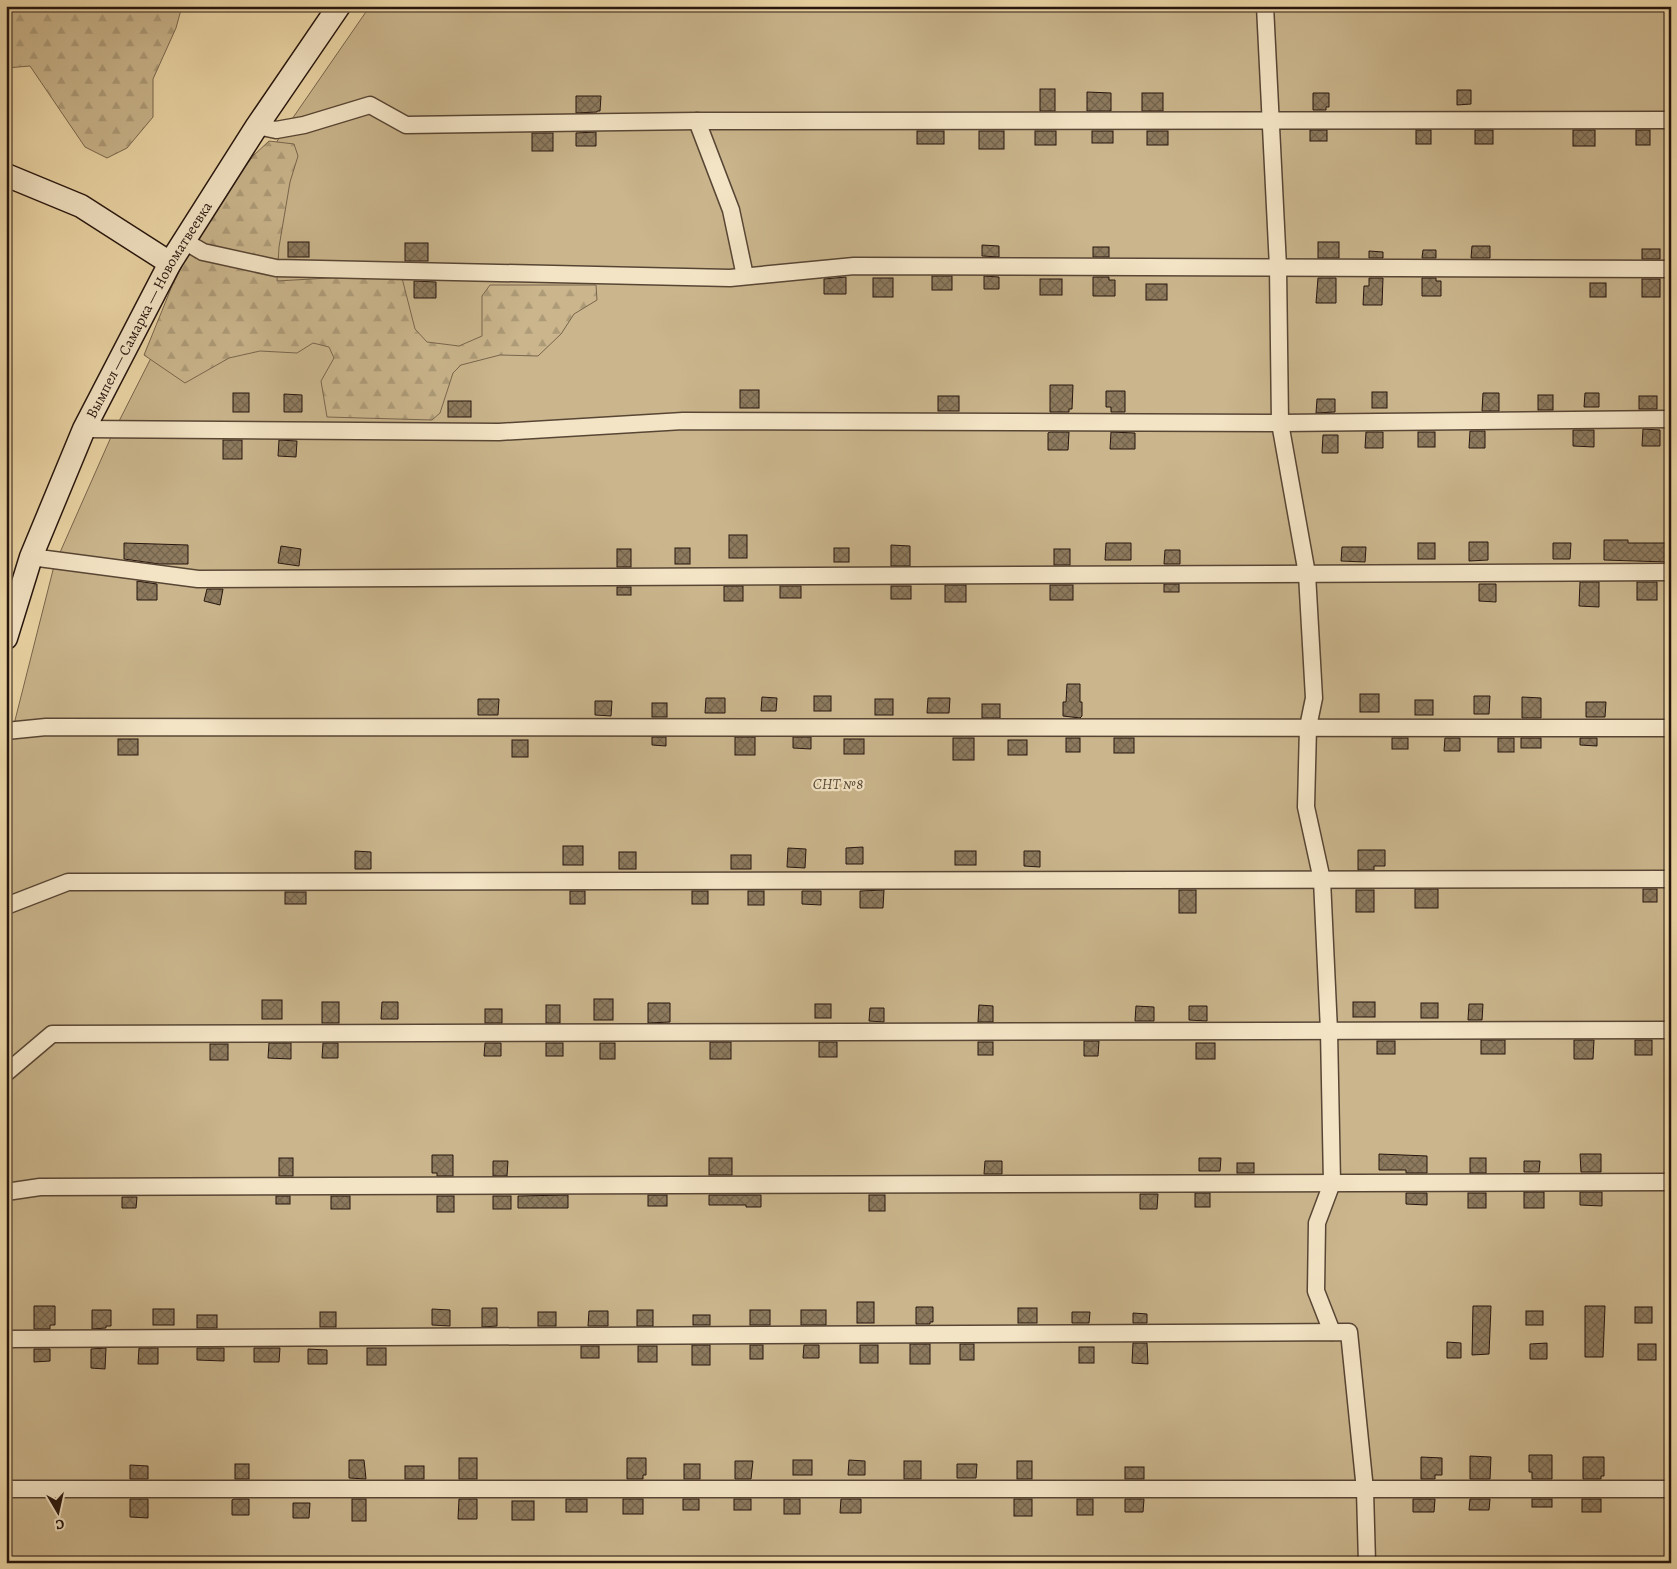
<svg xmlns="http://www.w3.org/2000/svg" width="1677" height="1569" font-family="Alegreya,serif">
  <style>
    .green { fill: #cab58c; stroke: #78664e }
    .forest { fill: url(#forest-firs); stroke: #78664e }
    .building { fill: url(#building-cross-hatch); stroke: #26160f }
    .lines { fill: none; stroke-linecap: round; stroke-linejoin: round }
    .street-casing { stroke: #584635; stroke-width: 19 }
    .secondary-casing { stroke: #26160f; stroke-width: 25 }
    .street { stroke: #f3e4c5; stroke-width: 16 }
    .secondary { stroke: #f3e4c5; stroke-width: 22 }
    .labels { text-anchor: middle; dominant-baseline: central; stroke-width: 4.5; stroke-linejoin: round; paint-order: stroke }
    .street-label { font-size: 15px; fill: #26160f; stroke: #f3e4c5 }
    .park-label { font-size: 15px; font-style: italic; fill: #574634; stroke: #f3e4c5 }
  </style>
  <defs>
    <pattern id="forest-firs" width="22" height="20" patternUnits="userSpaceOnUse" patternTransform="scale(1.25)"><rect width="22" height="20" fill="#cab58c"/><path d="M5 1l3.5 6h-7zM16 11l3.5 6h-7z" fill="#ad9b78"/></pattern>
    <pattern id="building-cross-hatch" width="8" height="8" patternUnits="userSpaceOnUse" patternTransform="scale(1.25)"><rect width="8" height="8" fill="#8d7a5e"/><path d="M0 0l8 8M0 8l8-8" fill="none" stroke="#73634c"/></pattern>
  </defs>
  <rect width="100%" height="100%" fill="#ecd6a6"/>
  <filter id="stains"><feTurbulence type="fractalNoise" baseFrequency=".004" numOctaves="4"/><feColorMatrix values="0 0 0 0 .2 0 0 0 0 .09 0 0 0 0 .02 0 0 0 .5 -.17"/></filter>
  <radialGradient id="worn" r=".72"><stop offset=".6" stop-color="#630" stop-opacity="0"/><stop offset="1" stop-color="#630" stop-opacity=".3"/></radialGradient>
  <!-- green -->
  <polygon class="green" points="370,6 1671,6 1671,1563 6,1563 6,760 9,744 54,566 111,437 192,277 281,135"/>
  <!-- forest -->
  <g class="forest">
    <polygon points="6,6 182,6 176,28 153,79 153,117 127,148 107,158 85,147 30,66 6,68"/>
    <polygon points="269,141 294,144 298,156 290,182 279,247 277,281 346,277 402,278 415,329 427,342 459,346 482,336 482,296 490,285 596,285 597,300 574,314 561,334 538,356 500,355 461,365 453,373 440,413 432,420 327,417 321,381 334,358 329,347 313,343 297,353 260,351 229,358 185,383 144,355 172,286 206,218 254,155"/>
  </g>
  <!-- building -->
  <g class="building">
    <rect x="1040" y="89" width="15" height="22"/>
    <polygon points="1457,90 1471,90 1471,104 1457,105"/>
    <polygon points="1087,92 1111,93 1111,111 1087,111"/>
    <rect x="1142" y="93" width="21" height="18"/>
    <polygon points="1313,93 1329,93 1329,107 1326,107 1326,110 1313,110"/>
    <polygon points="576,96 601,96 600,111 597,111 597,112 576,113"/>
    <rect x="1310" y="130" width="17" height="11"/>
    <rect x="1416" y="130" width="15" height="14"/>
    <rect x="1475" y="130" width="18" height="14"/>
    <rect x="1573" y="130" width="22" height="16"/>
    <rect x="1636" y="130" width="14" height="15"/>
    <rect x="917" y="131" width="27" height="13"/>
    <rect x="979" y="131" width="25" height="18"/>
    <rect x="1035" y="131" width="21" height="14"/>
    <rect x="1092" y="131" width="21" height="12"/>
    <rect x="1147" y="131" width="21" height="14"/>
    <polygon points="596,132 596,146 576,146 576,133"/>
    <rect x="532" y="133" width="21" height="18"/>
    <rect x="288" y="242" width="21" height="15"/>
    <rect x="1318" y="242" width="21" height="16"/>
    <rect x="405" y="243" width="23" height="18"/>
    <polygon points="982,245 999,246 999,257 982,256"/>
    <polygon points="1472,246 1490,246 1490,258 1471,258"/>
    <rect x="1093" y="247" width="16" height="10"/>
    <rect x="1642" y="249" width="18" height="10"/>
    <polygon points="1423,250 1436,250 1436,258 1422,258"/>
    <polygon points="1369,251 1383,252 1383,258 1369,258"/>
    <rect x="932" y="276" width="20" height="14"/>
    <polygon points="984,276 999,277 999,289 984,289"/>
    <polygon points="846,277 846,294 824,294 824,279"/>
    <polygon points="1093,277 1109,277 1109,280 1115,280 1115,296 1093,296"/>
    <rect x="873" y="278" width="20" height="19"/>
    <polygon points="1318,278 1336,278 1336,303 1316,303"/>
    <polygon points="1369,278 1383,278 1382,305 1363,305 1364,286 1369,286"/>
    <polygon points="1422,278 1436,278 1436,281 1441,281 1441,296 1422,296"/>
    <rect x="1040" y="279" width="22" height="16"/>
    <rect x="1642" y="279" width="18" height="18"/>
    <polygon points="414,281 436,282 436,298 414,298"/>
    <rect x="1590" y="283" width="16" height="14"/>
    <rect x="1146" y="284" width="21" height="16"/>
    <polygon points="1050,385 1073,385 1072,409 1069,409 1069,412 1050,412"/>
    <rect x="740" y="390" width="19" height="18"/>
    <polygon points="1106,391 1125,391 1125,412 1111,412 1111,407 1106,407"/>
    <rect x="1372" y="392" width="15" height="16"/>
    <rect x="233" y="393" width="16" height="19"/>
    <polygon points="1483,393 1499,393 1499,411 1482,411"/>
    <polygon points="1585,393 1599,393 1599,407 1584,407"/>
    <polygon points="284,394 302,395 302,412 284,412"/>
    <rect x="1538" y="395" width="15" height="15"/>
    <rect x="938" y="396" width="21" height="15"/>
    <rect x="1639" y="396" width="18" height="13"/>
    <polygon points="1317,399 1335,399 1335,412 1316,413"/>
    <rect x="448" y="401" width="23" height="16"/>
    <polygon points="1643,429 1660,430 1660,446 1642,446"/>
    <polygon points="1573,430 1594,430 1594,447 1573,446"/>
    <polygon points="1470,431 1485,431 1485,448 1469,448"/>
    <polygon points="1050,432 1069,432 1068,450 1048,450 1048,433"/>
    <polygon points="1111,432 1135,433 1135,449 1110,449"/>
    <polygon points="1366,432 1383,432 1383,448 1365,448"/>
    <rect x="1418" y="432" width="17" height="15"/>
    <polygon points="1323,435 1338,435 1338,453 1322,453"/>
    <rect x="223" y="440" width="19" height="19"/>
    <polygon points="279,440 297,441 296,457 278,456"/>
    <rect x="729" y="535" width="18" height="23"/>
    <polygon points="1604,540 1628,540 1628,543 1667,543 1667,562 1604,560"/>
    <polygon points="1469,542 1488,542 1488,560 1469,561"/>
    <polygon points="124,543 188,545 188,564 159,564 124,559"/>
    <polygon points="1106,543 1131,543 1131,560 1105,560"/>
    <rect x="1418" y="543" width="17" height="16"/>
    <polygon points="1553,543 1571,543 1570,559 1553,559"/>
    <polygon points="891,545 910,546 910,566 891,566"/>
    <polygon points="281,546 301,549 299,566 278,563"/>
    <polygon points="1342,547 1366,547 1365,562 1341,561"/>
    <rect x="675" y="548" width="15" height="16"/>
    <rect x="834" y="548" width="15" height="14"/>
    <rect x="617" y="549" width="14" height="18"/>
    <rect x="1054" y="549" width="16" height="16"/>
    <polygon points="1165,550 1180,550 1180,564 1164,564"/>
    <polygon points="137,581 157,584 157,600 137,600"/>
    <polygon points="1580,582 1599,582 1599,607 1579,606"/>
    <rect x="1637" y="582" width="20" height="18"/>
    <rect x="1164" y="584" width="15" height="8"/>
    <polygon points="1479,584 1496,584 1496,602 1479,601"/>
    <rect x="945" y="585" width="21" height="17"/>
    <rect x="1050" y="585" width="23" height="15"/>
    <rect x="724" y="586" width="19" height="15"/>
    <rect x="780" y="586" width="21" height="12"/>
    <rect x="891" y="586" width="20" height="13"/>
    <rect x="617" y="587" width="14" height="8"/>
    <polygon points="207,589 223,589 220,605 204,601"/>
    <polygon points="1067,684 1080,684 1080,702 1082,702 1082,716 1080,718 1063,716 1063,702 1066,702"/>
    <rect x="1360" y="694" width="19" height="18"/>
    <rect x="814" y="696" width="17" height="15"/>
    <polygon points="1474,696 1490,696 1489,714 1474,714"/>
    <polygon points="762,697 777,698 776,711 761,711"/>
    <polygon points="1522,697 1541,698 1541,718 1522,718"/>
    <polygon points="706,698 725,698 725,713 705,713"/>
    <polygon points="928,698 950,698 949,713 927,713"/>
    <polygon points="478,699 499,699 498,715 478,715"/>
    <rect x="875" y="699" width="18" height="16"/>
    <rect x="1415" y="700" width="18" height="15"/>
    <polygon points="595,701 612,701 611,716 595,715"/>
    <polygon points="1586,702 1606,702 1605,717 1586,717"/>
    <rect x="652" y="703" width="15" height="14"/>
    <rect x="982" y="704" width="18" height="14"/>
    <polygon points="652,737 666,737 666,746 652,745"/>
    <rect x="735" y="737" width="20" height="18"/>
    <polygon points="793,737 811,737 811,749 793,748"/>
    <rect x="953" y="738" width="21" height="22"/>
    <rect x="1066" y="738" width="14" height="14"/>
    <rect x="1114" y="738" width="20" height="15"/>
    <rect x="1392" y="738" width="16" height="11"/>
    <polygon points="1445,738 1460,738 1460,751 1444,751"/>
    <rect x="1498" y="738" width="16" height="14"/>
    <rect x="1521" y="738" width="20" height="10"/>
    <polygon points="1580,738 1597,738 1597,746 1580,745"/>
    <rect x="118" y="739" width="20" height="16"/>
    <rect x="844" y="739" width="20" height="15"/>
    <rect x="512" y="740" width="16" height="17"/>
    <rect x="1008" y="740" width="19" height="15"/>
    <rect x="563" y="846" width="20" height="19"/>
    <polygon points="863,847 863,864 846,864 846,848"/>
    <polygon points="788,848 806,849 805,868 787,867"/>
    <polygon points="1358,850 1385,850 1385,866 1374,866 1374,870 1358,870"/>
    <polygon points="355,851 371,852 371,869 355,869"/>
    <rect x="955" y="851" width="21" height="14"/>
    <polygon points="1024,851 1040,851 1040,867 1024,866"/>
    <rect x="619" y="852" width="17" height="17"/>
    <rect x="731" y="855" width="20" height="14"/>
    <rect x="1415" y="889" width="23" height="19"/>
    <rect x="1643" y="889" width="14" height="13"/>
    <polygon points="884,890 883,908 860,908 860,891"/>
    <rect x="1179" y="890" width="17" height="23"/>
    <rect x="1356" y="890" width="18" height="22"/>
    <rect x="570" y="891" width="15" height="13"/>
    <rect x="692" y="891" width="16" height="13"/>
    <rect x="748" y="891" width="16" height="14"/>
    <polygon points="802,891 821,891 821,905 802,904"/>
    <rect x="285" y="892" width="21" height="12"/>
    <rect x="594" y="999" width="19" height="21"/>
    <rect x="262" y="1000" width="20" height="19"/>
    <rect x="322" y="1002" width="17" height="21"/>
    <polygon points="382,1002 398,1002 398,1019 381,1019"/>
    <rect x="1353" y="1002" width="22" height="15"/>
    <polygon points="648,1003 670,1003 670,1022 648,1023"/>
    <rect x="1421" y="1003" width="17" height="15"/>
    <rect x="815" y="1004" width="16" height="14"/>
    <polygon points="1469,1004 1483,1004 1482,1020 1468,1020"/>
    <rect x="546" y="1005" width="14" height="18"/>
    <polygon points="979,1005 993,1006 993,1022 978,1022"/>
    <polygon points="1136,1006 1154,1007 1154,1021 1135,1021"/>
    <polygon points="1189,1006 1207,1006 1207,1021 1189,1020"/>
    <polygon points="870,1008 884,1008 884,1022 869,1021"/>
    <rect x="485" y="1009" width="17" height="14"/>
    <rect x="1481" y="1040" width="24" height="14"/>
    <polygon points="1574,1040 1594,1040 1593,1059 1574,1059"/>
    <rect x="1635" y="1040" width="17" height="15"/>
    <polygon points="1084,1041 1099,1041 1098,1056 1084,1056"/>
    <rect x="1377" y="1041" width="18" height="13"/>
    <rect x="710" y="1042" width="21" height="17"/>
    <rect x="819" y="1042" width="18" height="15"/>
    <rect x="978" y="1042" width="15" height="13"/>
    <polygon points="269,1043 291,1043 291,1059 268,1058"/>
    <polygon points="323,1043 338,1043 338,1058 322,1058"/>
    <polygon points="485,1043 501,1043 501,1056 484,1056"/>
    <rect x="546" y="1043" width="17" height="13"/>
    <rect x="600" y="1043" width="15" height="16"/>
    <rect x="1196" y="1043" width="19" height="16"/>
    <rect x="210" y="1044" width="18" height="16"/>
    <polygon points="1379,1154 1427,1156 1427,1173 1406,1173 1406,1170 1379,1170"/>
    <polygon points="1580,1154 1601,1154 1601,1172 1581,1172"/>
    <polygon points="432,1155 453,1155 453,1176 437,1176 437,1173 432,1173"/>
    <rect x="279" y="1158" width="14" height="18"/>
    <rect x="709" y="1158" width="23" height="17"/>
    <polygon points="1199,1158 1221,1158 1220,1171 1199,1171"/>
    <rect x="1470" y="1158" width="16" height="15"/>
    <polygon points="493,1161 508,1161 507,1176 493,1176"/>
    <polygon points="985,1161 1002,1161 1002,1174 984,1174"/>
    <polygon points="1524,1161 1540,1161 1539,1172 1524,1172"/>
    <rect x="1237" y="1163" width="17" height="10"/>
    <rect x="1524" y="1192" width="20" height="16"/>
    <polygon points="1580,1192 1602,1192 1602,1206 1580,1205"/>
    <rect x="1195" y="1193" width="15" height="14"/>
    <polygon points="1406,1193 1427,1193 1427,1205 1406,1204"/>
    <rect x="1468" y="1193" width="18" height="15"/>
    <polygon points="1140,1194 1158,1194 1157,1209 1140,1209"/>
    <polygon points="568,1195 568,1208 518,1208 518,1196"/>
    <rect x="648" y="1195" width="19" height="11"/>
    <polygon points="709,1195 761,1195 761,1207 746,1207 746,1205 709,1205"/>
    <rect x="869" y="1195" width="16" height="16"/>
    <rect x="276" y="1196" width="14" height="8"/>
    <rect x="331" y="1196" width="19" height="13"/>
    <rect x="437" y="1196" width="17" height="16"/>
    <rect x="493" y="1196" width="18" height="13"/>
    <polygon points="122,1197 137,1197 136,1208 122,1208"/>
    <rect x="857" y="1302" width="17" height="21"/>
    <polygon points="34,1306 55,1306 55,1325 50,1325 50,1329 34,1329"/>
    <polygon points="1473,1306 1491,1306 1489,1354 1472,1355"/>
    <polygon points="1585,1306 1605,1306 1603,1357 1585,1357"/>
    <polygon points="916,1307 933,1307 933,1322 930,1322 930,1324 916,1324"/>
    <rect x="1635" y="1307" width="17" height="16"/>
    <polygon points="482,1308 497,1308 497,1326 482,1327"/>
    <rect x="1018" y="1308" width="19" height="15"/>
    <rect x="153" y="1309" width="21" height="16"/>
    <polygon points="432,1309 450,1310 450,1326 432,1325"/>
    <polygon points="92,1310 111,1310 111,1326 106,1326 106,1328 92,1329"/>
    <rect x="637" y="1310" width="16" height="16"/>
    <rect x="750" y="1310" width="20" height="15"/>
    <rect x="801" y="1310" width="25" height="15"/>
    <polygon points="589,1311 608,1311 608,1326 588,1326"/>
    <rect x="1526" y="1311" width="17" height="14"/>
    <rect x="320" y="1312" width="16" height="15"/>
    <rect x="538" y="1312" width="18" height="14"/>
    <polygon points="1072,1312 1090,1312 1089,1323 1072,1323"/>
    <polygon points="1133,1313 1147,1314 1147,1323 1133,1323"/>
    <rect x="197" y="1315" width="20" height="13"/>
    <rect x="693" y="1315" width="17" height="10"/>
    <polygon points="1447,1342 1461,1343 1461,1358 1447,1358"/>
    <polygon points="1133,1343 1147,1343 1148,1364 1132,1363"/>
    <polygon points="1547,1343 1547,1359 1530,1359 1530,1344"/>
    <rect x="910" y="1344" width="20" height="20"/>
    <rect x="960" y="1344" width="14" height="16"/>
    <rect x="1638" y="1344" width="18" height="16"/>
    <rect x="692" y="1345" width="18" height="20"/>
    <rect x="750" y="1345" width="13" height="14"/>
    <polygon points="804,1345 819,1345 819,1358 803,1358"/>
    <rect x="860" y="1345" width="18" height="18"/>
    <rect x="581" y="1346" width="18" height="12"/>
    <rect x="638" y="1346" width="19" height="16"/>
    <rect x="1079" y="1347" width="15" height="16"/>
    <polygon points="106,1348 105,1369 91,1368 91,1349"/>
    <polygon points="139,1348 158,1348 158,1364 138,1364"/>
    <polygon points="197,1348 224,1348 224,1361 197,1360"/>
    <polygon points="254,1348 280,1348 279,1362 254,1362"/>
    <rect x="367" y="1348" width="19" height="17"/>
    <polygon points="34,1349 50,1349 50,1361 34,1362"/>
    <polygon points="308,1349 327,1350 327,1364 308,1364"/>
    <polygon points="1529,1455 1552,1455 1552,1479 1532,1479 1532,1472 1529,1472"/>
    <polygon points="1470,1456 1491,1457 1490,1479 1470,1479"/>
    <polygon points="1421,1457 1442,1458 1442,1475 1435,1475 1435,1479 1421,1479"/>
    <polygon points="1583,1457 1604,1457 1604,1476 1601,1476 1601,1479 1583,1479"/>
    <rect x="459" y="1458" width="18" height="21"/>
    <polygon points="627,1458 646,1458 646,1475 643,1475 643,1479 627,1479"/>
    <polygon points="349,1460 364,1460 366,1479 349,1478"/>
    <rect x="793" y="1460" width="19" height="15"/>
    <polygon points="849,1460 865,1461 865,1475 848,1475"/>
    <polygon points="735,1461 753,1461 751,1479 735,1479"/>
    <rect x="904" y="1461" width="17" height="18"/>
    <rect x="1017" y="1461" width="15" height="18"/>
    <rect x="235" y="1464" width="14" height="15"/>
    <rect x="684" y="1464" width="16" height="15"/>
    <polygon points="957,1464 977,1464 976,1478 957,1478"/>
    <polygon points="130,1465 148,1466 148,1479 130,1479"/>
    <rect x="405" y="1466" width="19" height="13"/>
    <rect x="1125" y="1467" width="19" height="12"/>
    <polygon points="130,1499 148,1499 148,1518 130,1517"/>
    <polygon points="234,1499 249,1499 249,1515 232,1515 232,1500"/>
    <rect x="352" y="1499" width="14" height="22"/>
    <polygon points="459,1499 477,1499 477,1519 458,1519"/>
    <rect x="566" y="1499" width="21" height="13"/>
    <rect x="623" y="1499" width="20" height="15"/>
    <rect x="683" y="1499" width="16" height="11"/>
    <rect x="734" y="1499" width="17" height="11"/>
    <rect x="784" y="1499" width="16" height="15"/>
    <polygon points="841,1499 861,1499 861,1513 840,1513"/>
    <rect x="1014" y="1499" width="18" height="17"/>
    <rect x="1077" y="1499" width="16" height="16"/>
    <polygon points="1125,1499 1144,1499 1143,1512 1125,1512"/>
    <polygon points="1413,1499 1435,1499 1434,1512 1413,1512"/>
    <polygon points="1470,1499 1490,1499 1489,1510 1469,1510"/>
    <rect x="1532" y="1499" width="20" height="8"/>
    <rect x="1582" y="1499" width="19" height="13"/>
    <rect x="512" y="1501" width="22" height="19"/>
    <polygon points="293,1503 310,1503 309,1518 293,1518"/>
  </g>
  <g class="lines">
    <defs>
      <g id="street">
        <polyline points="1265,6 1278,267 1280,423 1307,574 1314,698 1308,727 1306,807 1322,880 1329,1031 1332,1183 1317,1223 1316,1291 1332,1332"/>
        <polyline points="697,121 731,210 745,276"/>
        <polyline points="257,126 276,130 304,125 370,105 406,125 697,121 1671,120"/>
        <polyline points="184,241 203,252 276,268 730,278 854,266 1671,269"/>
        <polyline points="84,429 499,432 683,421 1280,423 1671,419"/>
        <polyline points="31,557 198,579 1671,572"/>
        <polyline points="6,731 46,727 1671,728"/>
        <polyline points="6,906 68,882 1671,879"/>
        <polyline points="6,1073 52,1034 1671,1030"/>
        <polyline points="6,1192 40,1187 1671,1182"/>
        <polyline points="6,1339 1349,1332 1365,1490 1367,1563"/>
        <polyline points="6,1489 1671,1489"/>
      </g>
      <g id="secondary">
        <polyline points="6,175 81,206 170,263"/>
        <path id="s1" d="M6,638L31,557L84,429L170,263L257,126L339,6"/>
      </g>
    </defs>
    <!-- street casing -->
    <use href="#street" class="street-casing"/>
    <!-- secondary casing -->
    <use href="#secondary" class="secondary-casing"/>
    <!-- street -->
    <use href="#street" class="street"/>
    <!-- secondary -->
    <use href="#secondary" class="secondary"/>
  </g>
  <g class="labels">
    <!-- street labels -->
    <g class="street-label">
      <text stroke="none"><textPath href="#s1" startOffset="359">Вымпел — Самарка — Новоматвеевка</textPath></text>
    </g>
    <!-- park labels -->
    <g class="park-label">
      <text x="838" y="784">СНТ №8</text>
    </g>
  </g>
  <!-- margin -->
  <rect width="1677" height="1569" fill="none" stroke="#ecd6a6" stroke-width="25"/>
  <rect x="8" y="8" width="1662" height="1554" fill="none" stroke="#26160f" stroke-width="2.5"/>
  <rect x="12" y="12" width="1652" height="1544" fill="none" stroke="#26160f"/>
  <!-- north arrow -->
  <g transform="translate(58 1512) rotate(171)" stroke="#f3e4c5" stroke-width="4" paint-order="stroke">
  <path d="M0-4L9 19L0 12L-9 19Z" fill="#26160f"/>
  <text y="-8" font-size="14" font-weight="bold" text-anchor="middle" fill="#26160f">С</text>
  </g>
  <rect width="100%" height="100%" filter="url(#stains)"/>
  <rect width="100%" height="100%" fill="url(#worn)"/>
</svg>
